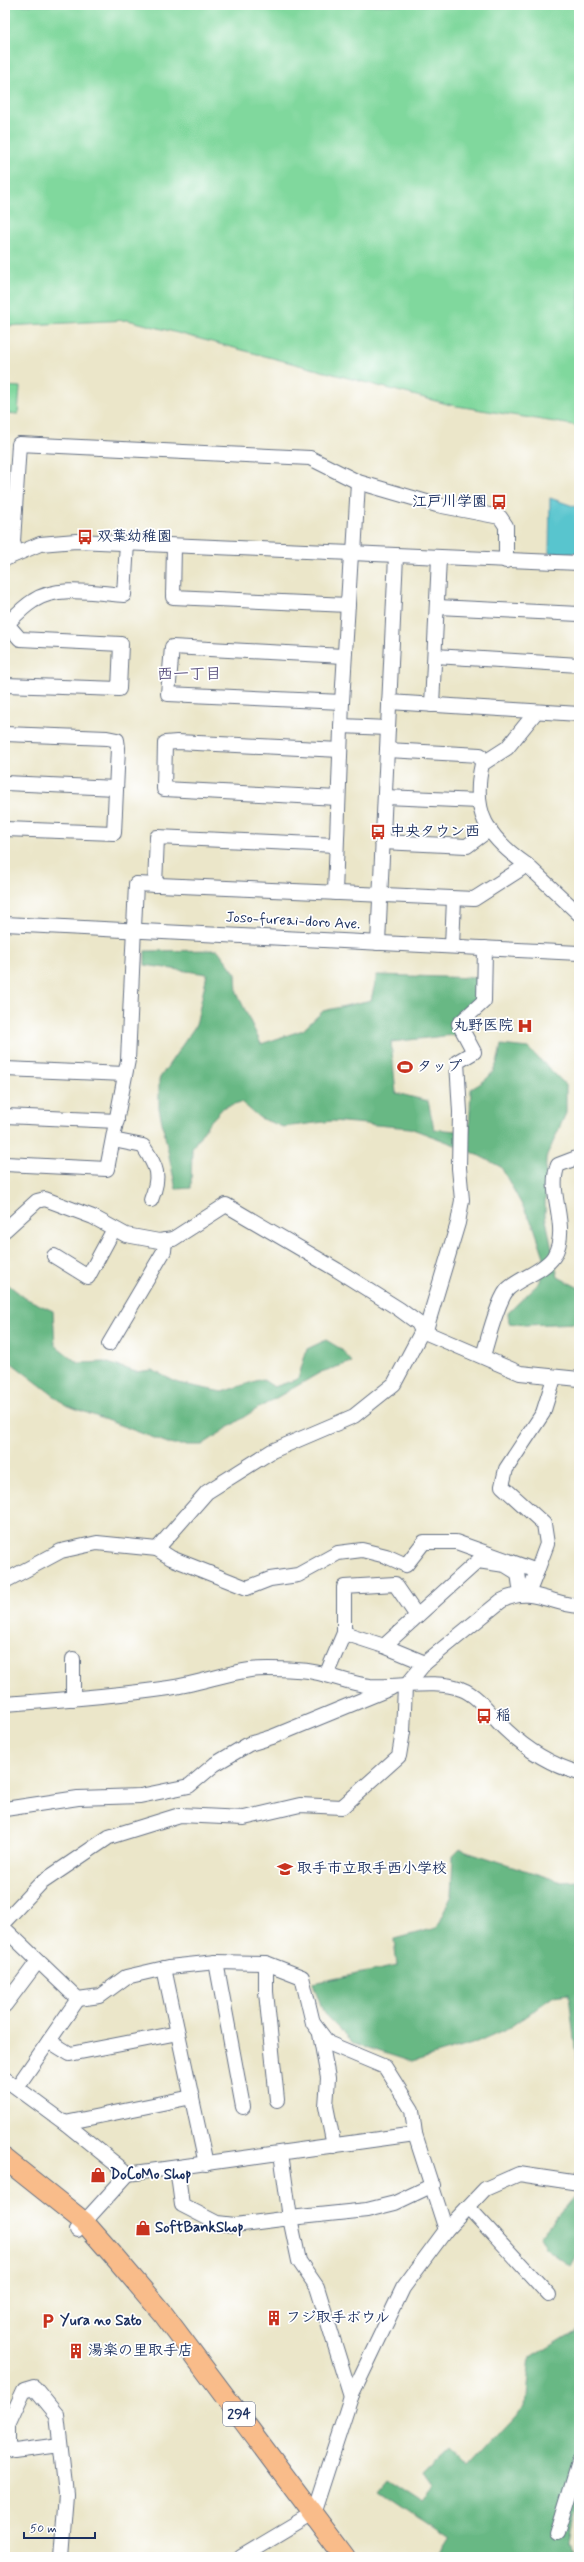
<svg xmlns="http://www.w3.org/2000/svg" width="584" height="2562" font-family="Mynerve,'Klee One',sans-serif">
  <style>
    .green { fill: #80d89d; stroke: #4e847e }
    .forest { fill: #68b884; stroke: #427471 }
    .water { fill: #58c5ce; stroke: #3a7a96 }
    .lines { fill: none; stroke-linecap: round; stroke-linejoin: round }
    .minor-casing { stroke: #646f83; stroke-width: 16 }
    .highway-casing { stroke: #646f83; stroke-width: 22 }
    .minor { stroke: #fff; stroke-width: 14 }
    .highway { stroke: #f9bc8a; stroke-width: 20 }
    .labels { text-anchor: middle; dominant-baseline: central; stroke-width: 3.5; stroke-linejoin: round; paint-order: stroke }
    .shield { fill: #fff; stroke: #5f6d8e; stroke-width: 1 }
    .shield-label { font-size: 14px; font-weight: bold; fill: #1b2f5e }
    .poi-label { font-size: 15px; font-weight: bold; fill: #1b2f5e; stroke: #fff; text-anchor: start }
    .street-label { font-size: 15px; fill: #1b2f5e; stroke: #fff }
    .neighbourhood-label { font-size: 16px; font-weight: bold; fill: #635a86; stroke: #fff }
  </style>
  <rect width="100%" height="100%" fill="#fff"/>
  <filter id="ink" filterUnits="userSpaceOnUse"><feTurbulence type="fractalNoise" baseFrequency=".025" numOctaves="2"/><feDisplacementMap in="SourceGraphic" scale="8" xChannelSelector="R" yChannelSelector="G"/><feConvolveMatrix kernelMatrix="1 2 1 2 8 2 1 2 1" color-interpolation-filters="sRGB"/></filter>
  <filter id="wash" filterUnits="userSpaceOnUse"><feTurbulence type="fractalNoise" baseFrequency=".012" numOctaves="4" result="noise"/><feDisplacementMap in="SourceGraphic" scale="16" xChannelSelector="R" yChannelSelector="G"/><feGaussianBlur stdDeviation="0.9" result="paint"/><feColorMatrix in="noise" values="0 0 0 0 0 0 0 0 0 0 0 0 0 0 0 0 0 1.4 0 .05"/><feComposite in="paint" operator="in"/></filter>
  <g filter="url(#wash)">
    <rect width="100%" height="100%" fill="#ebe6c9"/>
    <!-- green -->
    <g class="green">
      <polygon points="5,5 579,5 579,426 451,405 128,320 5,326"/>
      <polygon points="5,386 20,387 18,414 5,413"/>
    </g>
    <!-- forest -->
    <g class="forest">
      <path d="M218,950L236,974L237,993L261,1044L303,1030L323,1011L371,1000L377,975L477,978V996L454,1035L391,1042L396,1093L428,1101L434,1129L469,1132L471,1089C493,1077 497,1069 501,1045L528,1048L566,1085V1113L546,1158L545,1215L558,1277L579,1288V1323L525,1325L509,1323L508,1313L540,1282L544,1257L534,1227L501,1167L466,1149L410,1128L332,1121L283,1127L260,1118L241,1102L224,1107L208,1124L192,1148L191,1188L176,1189L159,1108V1079L196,1025L207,974L145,965V951Z"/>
      <polygon points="5,1282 25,1298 53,1311 55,1345 78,1363 105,1362 136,1372 152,1370 178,1383 222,1392 262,1379 274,1387 298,1379 307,1349 326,1340 341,1349 352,1362 321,1372 250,1413 202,1445 173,1445 66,1405 5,1358"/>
      <polygon points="460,1849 562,1882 579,1881 579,2083 569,1994 554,1996 510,2027 472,2044 412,2062 353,2043 324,2014 313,1983 397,1966 394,1939 436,1928 451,1897 453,1856"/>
      <polygon points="576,2194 579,2194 579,2251 570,2267 547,2250 540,2237"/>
      <polygon points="579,2329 579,2490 570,2543 574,2557 437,2557 449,2538 378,2490 388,2478 423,2501 434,2488 425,2471 449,2448 469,2467 526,2406 531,2358"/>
    </g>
    <!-- water -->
    <polygon class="water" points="550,498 579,508 579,554 549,553"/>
  </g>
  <g filter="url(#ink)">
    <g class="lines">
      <defs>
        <g id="minor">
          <polyline points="174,546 173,597 348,605"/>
          <polyline points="16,552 13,542 19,444 310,458 358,482 437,505 500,517 506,526 506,561"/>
          <polyline points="354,554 358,482"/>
          <polyline points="5,559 40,544 76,541 579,563"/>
          <polyline points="437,607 579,614"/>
          <path d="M5,626C13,618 23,607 33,601C57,585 96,593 124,595L127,543"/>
          <polyline points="435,656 579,665"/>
          <polyline points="5,685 119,689 121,644 20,639 7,624"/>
          <polyline points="342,702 168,694 172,647 344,656"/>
          <polyline points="389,702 579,714"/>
          <polyline points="432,705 439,558"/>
          <polyline points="341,726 388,728"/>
          <polyline points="5,734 107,738 117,740 118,748 114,833 5,829"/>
          <polyline points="387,750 480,755 482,764"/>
          <polyline points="5,783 116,788"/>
          <polyline points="385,797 479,801"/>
          <polyline points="338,798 164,789 165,743 177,742 340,750"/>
          <polyline points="382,842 467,846 490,829"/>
          <polyline points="527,865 579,914"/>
          <polyline points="155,885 157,837 336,845"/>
          <polyline points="335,893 342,702 351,554"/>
          <polyline points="5,924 579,953"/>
          <polyline points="378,943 396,556"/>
          <polyline points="452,946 454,899"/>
          <polyline points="5,1069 125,1074"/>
          <polyline points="5,1116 117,1121"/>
          <path d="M113,1140L143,1146C157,1167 161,1175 151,1200"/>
          <path d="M5,1164L107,1169L128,1060L136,884L474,899L527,865C487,837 471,813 482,764L507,748L536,712"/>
          <polyline points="5,1230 37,1201 45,1199 93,1217 126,1235 159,1241 173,1239 226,1205 337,1270 399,1309 418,1323 422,1331"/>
          <polyline points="54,1256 88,1277 114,1229"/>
          <polyline points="425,1333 458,1223 462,1200 459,1168 460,1112 457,1062 474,1052 459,1024 484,1001 485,948"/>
          <polyline points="109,1344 164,1251 165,1240"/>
          <path d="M483,1356C488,1339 497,1303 507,1290C517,1279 545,1271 554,1256C571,1226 546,1193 558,1165L579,1157"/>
          <polyline points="157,1549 171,1558 247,1588 270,1579 298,1575 338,1553 362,1550 386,1556 406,1565 424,1542 456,1542 537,1571 528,1594"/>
          <polyline points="537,1571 547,1544 544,1524 502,1486 506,1469 543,1413 554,1378"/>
          <polyline points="5,1581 61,1551 97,1543 157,1549 207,1492 272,1451 354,1416 394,1384 422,1331 520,1373 579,1379"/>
          <polyline points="344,1633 344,1587 395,1584 417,1616"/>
          <polyline points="384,1646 478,1561 505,1565 518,1573 521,1594"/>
          <polyline points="327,1673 344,1633 384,1646 425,1663"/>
          <polyline points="73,1699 73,1659"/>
          <path d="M5,1704C60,1700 115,1696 169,1688C197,1684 223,1674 250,1670C265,1668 281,1669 296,1670C322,1670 344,1683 370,1686C397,1688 437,1679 461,1689C480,1696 491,1716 506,1730C526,1749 552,1765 579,1773"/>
          <polyline points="5,1809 78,1798 140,1796 189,1786 215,1764 249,1744 272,1737 391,1688"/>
          <path d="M5,1921L41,1883L109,1837L180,1815L244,1818L300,1805L342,1807L399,1756L403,1732L405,1687L425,1663L501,1601C531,1585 549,1604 579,1606"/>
          <polyline points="5,1929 78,1999 100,1996 126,1977 169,1967 216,1962 266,1963 302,1977 313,2023 328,2043 385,2067 412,2110 415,2134 446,2230"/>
          <polyline points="216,1962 243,2107"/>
          <polyline points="266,1963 266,1992 277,2100"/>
          <polyline points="164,1968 206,2164"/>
          <polyline points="5,2005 38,1961"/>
          <polyline points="320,2034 328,2078 326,2106 334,2146"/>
          <polyline points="49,2041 70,2054 178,2033"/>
          <polyline points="5,2079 65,2123 128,2174 77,2230"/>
          <polyline points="17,2087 78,1999"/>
          <polyline points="65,2123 192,2097"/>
          <polyline points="281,2153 290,2218 367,2210 395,2203 433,2185"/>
          <polyline points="177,2168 182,2205 217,2223 235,2225 290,2218 299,2261 317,2287 351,2397"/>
          <polyline points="128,2174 415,2134"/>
          <polyline points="468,2207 549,2295"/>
          <polyline points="60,2445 15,2451 8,2448 8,2425 24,2390 34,2387 57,2415 66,2494 61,2557"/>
          <polyline points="557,2534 579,2461"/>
          <polyline points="241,2557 313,2514 351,2397 403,2288 446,2230 485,2189 519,2174 579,2183"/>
        </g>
        <polyline id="highway" points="5,2159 84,2222 113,2255 164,2315 345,2557"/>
      </defs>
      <!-- minor casing -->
      <use href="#minor" class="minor-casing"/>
      <!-- highway casing -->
      <use href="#highway" class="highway-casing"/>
      <!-- minor -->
      <use href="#minor" class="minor"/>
      <!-- highway -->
      <use href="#highway" class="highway"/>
    </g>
  </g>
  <!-- icons -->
  <defs>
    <symbol id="bus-bare" viewBox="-9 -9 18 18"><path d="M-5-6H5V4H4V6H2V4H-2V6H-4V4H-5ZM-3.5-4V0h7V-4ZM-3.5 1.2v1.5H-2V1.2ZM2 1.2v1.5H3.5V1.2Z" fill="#c8321e" stroke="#fff" stroke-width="2.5" paint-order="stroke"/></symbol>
    <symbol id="hospital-bare" viewBox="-9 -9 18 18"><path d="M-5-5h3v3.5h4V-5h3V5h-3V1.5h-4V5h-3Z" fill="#c8321e" stroke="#fff" stroke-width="2.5" paint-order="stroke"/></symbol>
    <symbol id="stadium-bare" viewBox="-9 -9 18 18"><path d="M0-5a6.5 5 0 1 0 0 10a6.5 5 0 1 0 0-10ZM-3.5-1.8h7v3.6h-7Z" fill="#c8321e" stroke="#fff" stroke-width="2.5" paint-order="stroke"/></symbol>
    <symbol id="school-bare" viewBox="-9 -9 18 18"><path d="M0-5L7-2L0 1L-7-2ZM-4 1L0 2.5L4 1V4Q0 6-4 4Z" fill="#c8321e" stroke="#fff" stroke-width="2.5" paint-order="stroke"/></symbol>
    <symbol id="shop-bare" viewBox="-9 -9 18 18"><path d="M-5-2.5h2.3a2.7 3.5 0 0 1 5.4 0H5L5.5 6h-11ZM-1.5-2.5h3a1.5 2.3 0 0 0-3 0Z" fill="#c8321e" stroke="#fff" stroke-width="2.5" paint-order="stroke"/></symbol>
    <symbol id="building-bare" viewBox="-9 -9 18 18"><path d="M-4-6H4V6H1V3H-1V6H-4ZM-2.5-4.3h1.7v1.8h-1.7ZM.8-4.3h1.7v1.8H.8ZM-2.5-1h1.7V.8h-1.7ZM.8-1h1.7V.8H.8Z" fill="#c8321e" stroke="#fff" stroke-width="2.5" paint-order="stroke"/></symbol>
    <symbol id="parking-bare" viewBox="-9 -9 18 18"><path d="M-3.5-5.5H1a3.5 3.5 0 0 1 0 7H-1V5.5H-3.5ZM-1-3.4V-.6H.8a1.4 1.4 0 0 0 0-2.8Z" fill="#c8321e" stroke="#fff" stroke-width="2.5" paint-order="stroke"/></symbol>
  </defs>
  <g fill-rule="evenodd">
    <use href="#bus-bare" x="488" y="491" width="22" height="22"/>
    <use href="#bus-bare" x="74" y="526" width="22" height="22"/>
    <use href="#bus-bare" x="367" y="821" width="22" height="22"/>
    <use href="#hospital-bare" x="514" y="1015" width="22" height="22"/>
    <use href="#stadium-bare" x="394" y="1056" width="22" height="22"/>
    <use href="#bus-bare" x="473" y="1705" width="22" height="22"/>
    <use href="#school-bare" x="274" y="1858" width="22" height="22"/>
    <use href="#shop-bare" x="87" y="2164" width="22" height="22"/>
    <use href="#shop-bare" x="132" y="2217" width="22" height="22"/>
    <use href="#building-bare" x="263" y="2307" width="22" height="22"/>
    <use href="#parking-bare" x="37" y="2310" width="22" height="22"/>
    <use href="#building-bare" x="65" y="2340" width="22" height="22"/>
  </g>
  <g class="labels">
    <!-- shield labels -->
    <rect class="shield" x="223" y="2402" width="32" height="24" rx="3"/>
    <g class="shield-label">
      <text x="239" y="2414">294</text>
    </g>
    <!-- poi labels -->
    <g class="poi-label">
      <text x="487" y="502" text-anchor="end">江戸川学園</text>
      <text x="97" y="537">双葉幼稚園</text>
      <text x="390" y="832">中央タウン西</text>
      <text x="513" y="1026" text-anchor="end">丸野医院</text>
      <text x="417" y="1067">タップ</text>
      <text x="496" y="1716">稲</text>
      <text x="297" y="1869">取手市立取手西小学校</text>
      <text x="110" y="2175">DoCoMo Shop</text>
      <text x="155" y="2228">SoftBankShop</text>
      <text x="286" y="2318">フジ取手ボウル</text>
      <text x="60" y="2321">Yura no Sato</text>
      <text x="88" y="2351">湯楽の里取手店</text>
    </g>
    <!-- street labels -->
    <g class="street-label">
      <text transform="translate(293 921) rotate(3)">Joso-fureai-doro Ave.</text>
    </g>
    <!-- neighbourhood labels -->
    <g class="neighbourhood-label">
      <text x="189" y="674">西一丁目</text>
    </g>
  </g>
  <!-- margin -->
  <rect width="584" height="2562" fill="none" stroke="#fff" stroke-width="20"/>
  <!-- scale -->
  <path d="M24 2532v6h71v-6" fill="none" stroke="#1b2f5e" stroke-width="2"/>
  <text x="30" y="2532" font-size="12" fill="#1b2f5e" stroke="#ffffff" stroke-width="3" paint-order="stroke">50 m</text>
</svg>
